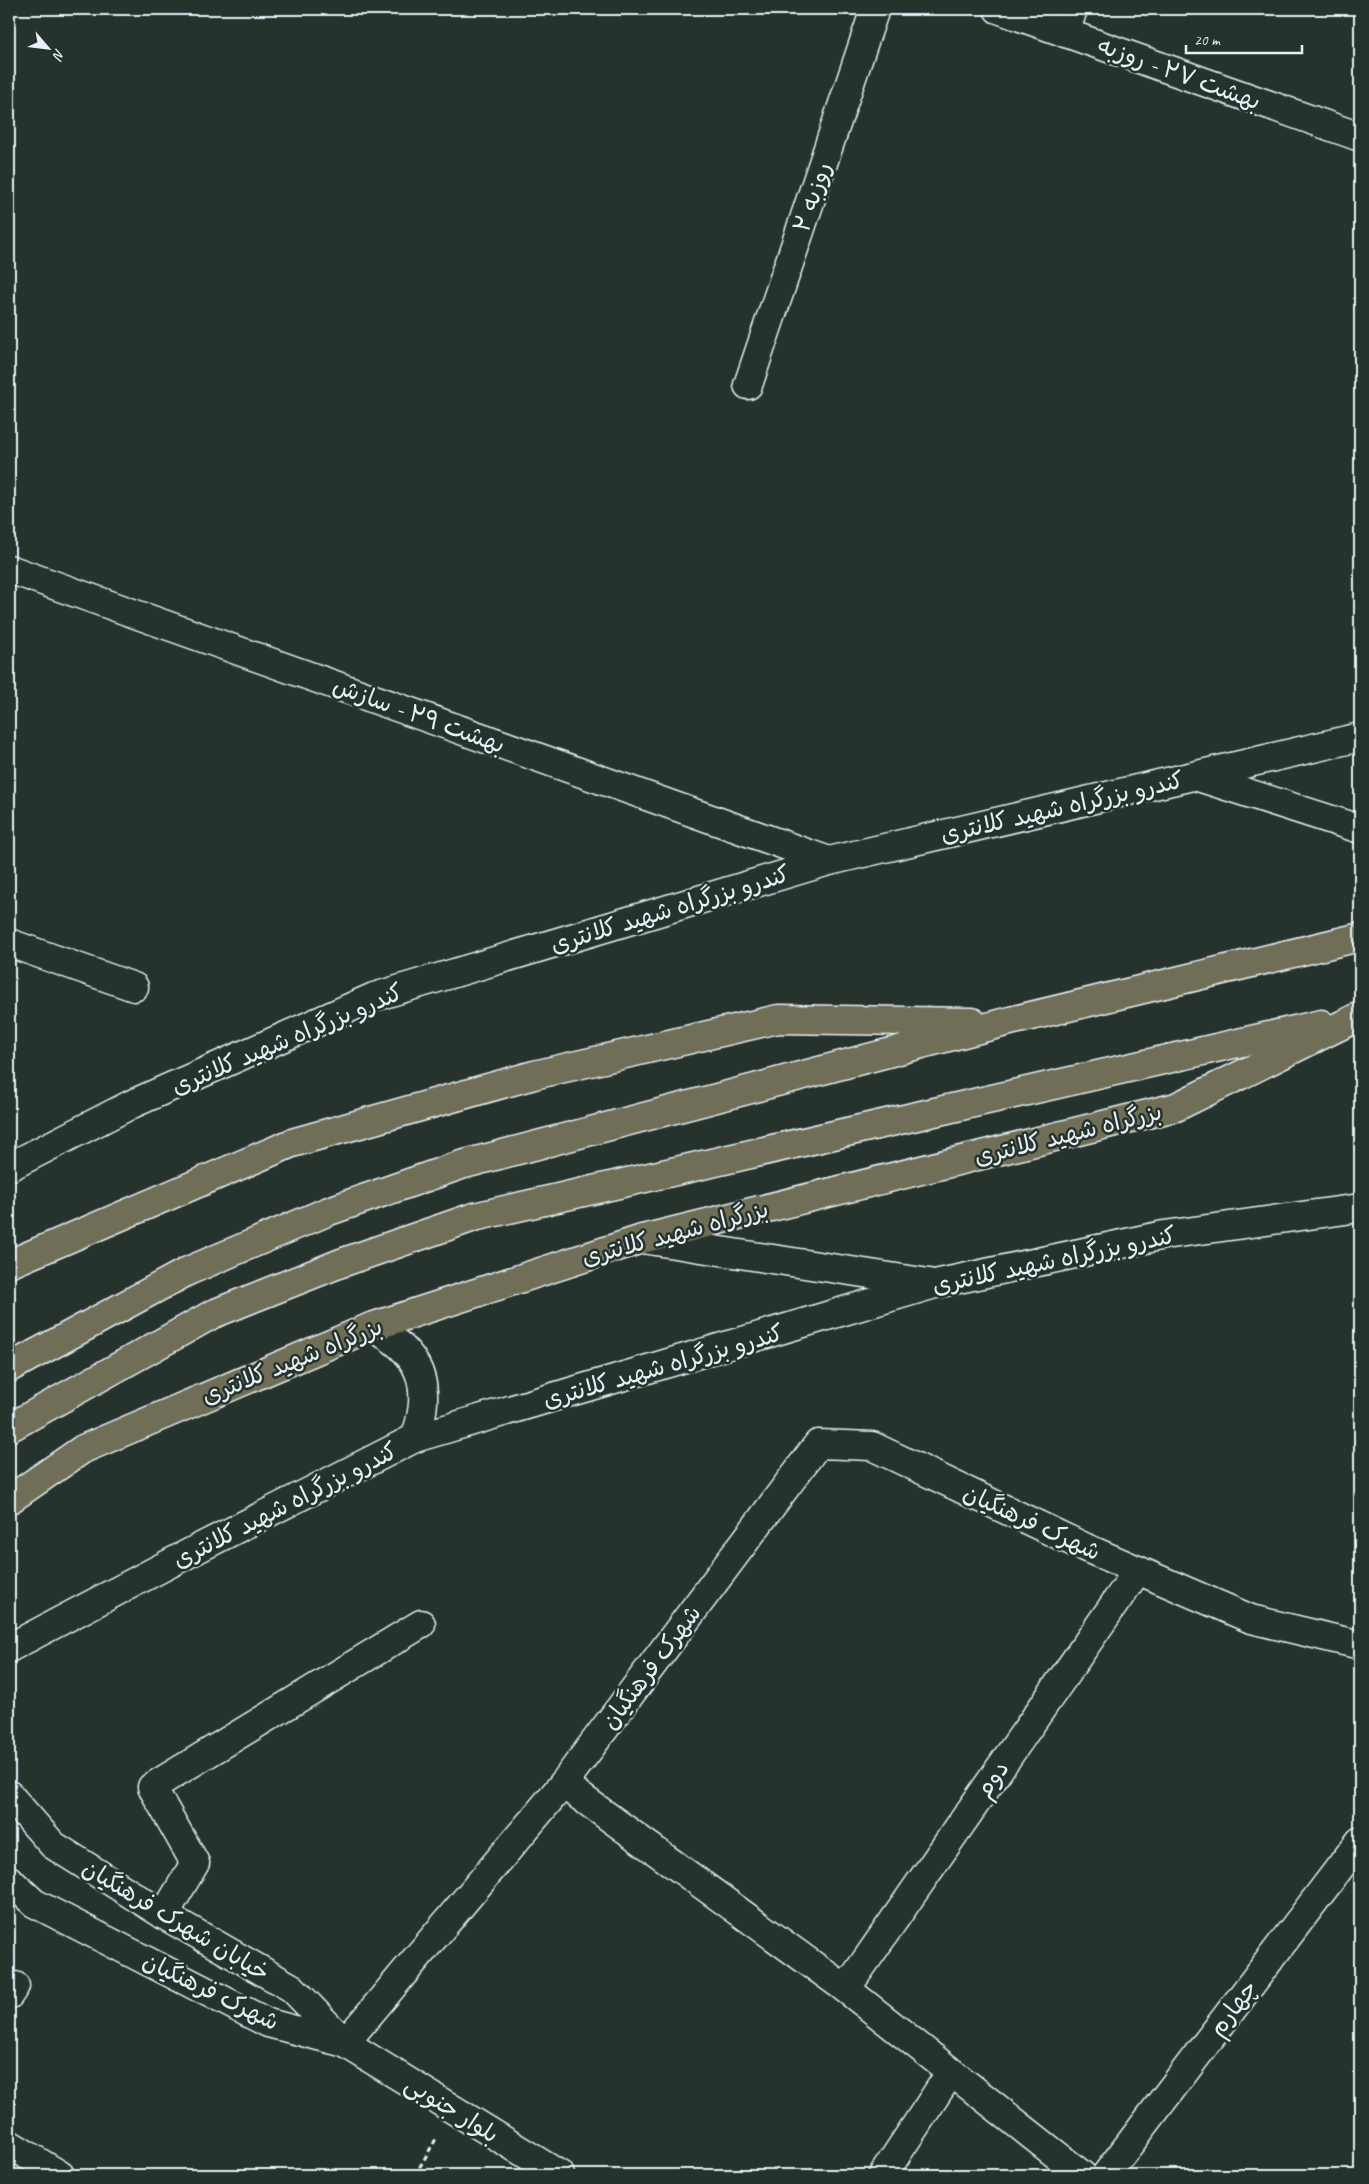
<svg xmlns="http://www.w3.org/2000/svg" width="1369" height="2184" font-family="Caveat,'Playpen Sans Arabic',sans-serif">
  <style>
    .lines { fill: none; stroke-linecap: round; stroke-linejoin: round }
    .street-casing { stroke: #e8f1f8; stroke-width: 31 }
    .secondary-casing { stroke: #e8f1f8; stroke-width: 31 }
    .highway-casing { stroke: #e8f1f8; stroke-width: 31 }
    .path { stroke: #e8f1f8; stroke-width: 3; stroke-dasharray: 5 4; stroke-linecap: butt }
    .street { stroke: #26332d; stroke-width: 28 }
    .secondary { stroke: #26332d; stroke-width: 28 }
    .highway { stroke: #716e59; stroke-width: 28 }
    .labels { text-anchor: middle; dominant-baseline: central; stroke-width: 5; stroke-linejoin: round; paint-order: stroke }
    .street-label { font-size: 24px; fill: #e8f1f8; stroke: #26332d }
  </style>
  <rect width="100%" height="100%" fill="#26332d"/>
  <filter id="ink" filterUnits="userSpaceOnUse"><feTurbulence type="fractalNoise" baseFrequency=".02" numOctaves="2"/><feDisplacementMap in="SourceGraphic" scale="10" xChannelSelector="R" yChannelSelector="G"/><feConvolveMatrix kernelMatrix="1 2 1 2 8 2 1 2 1" color-interpolation-filters="sRGB"/></filter>
  <g filter="url(#ink)">
    <g class="lines">
      <defs>
        <g id="street">
          <polyline points="998,9 1360,137"/>
          <polyline points="1065,33 1073,9"/>
          <polyline points="748,385 875,9"/>
          <polyline points="9,569 829,861"/>
          <polyline points="9,943 134,987"/>
          <polyline points="563,1784 846,1989 1082,2175"/>
          <polyline points="9,1795 53,1845 164,1915 292,1988 345,2043 560,2175"/>
          <polyline points="9,1880 34,1903 268,2023 345,2043"/>
          <polyline points="164,1915 195,1863 152,1787 421,1624"/>
          <polyline points="846,1989 1138,1570"/>
          <polyline points="9,1995 15,1986"/>
          <polyline points="345,2043 563,1784 818,1444 872,1446 1084,1547 1251,1619 1360,1645"/>
          <polyline points="9,2144 60,2175"/>
          <polyline points="883,2175 951,2072"/>
          <polyline points="1106,2175 1360,1841"/>
        </g>
        <g id="secondary">
          <polyline points="1195,776 1360,829"/>
          <polyline points="9,1167 132,1104 374,997 829,861 1360,737"/>
          <polyline points="642,1239 929,1283"/>
          <path d="M371,1327C421,1351 434,1386 415,1438"/>
          <polyline points="9,1648 197,1549 415,1438 935,1284 1164,1235 1360,1208"/>
        </g>
        <g id="highway">
          <polyline points="9,1264 292,1143 534,1075 778,1019 972,1022"/>
          <polyline points="9,1368 188,1271 329,1211 461,1165 1006,1022 1360,937"/>
          <polyline points="9,1428 213,1314 341,1263 474,1217 1321,1024"/>
          <polyline points="9,1500 83,1449 371,1327 642,1239 1176,1107 1360,1016"/>
        </g>
      </defs>
      <!-- street casing -->
      <use href="#street" class="street-casing"/>
      <!-- secondary casing -->
      <use href="#secondary" class="secondary-casing"/>
      <!-- highway casing -->
      <use href="#highway" class="highway-casing"/>
      <!-- path -->
      <polyline class="path" points="415,2175 436,2139"/>
      <!-- street -->
      <use href="#street" class="street"/>
      <!-- secondary -->
      <use href="#secondary" class="secondary"/>
      <!-- highway -->
      <use href="#highway" class="highway"/>
    </g>
  </g>
  <g class="labels">
    <!-- street labels -->
    <g class="street-label">
      <text transform="translate(1179 73) rotate(20)">بهشت ۲۷ - روزبه</text>
      <text transform="translate(812 197) rotate(-71)">۲ روزبه</text>
      <text transform="translate(419 715) rotate(20)">بهشت ۲۹ - سازش</text>
      <text transform="translate(1062 807) rotate(-13)">کندرو بزرگراه شهید کلانتری</text>
      <text transform="translate(670 909) rotate(-17)">کندرو بزرگراه شهید کلانتری</text>
      <text transform="translate(287 1039) rotate(-23)">کندرو بزرگراه شهید کلانتری</text>
      <text transform="translate(1068 1134) rotate(-14)">بزرگراه شهید کلانتری</text>
      <text transform="translate(675 1233) rotate(-15)">بزرگراه شهید کلانتری</text>
      <text transform="translate(1054 1260) rotate(-12)">کندرو بزرگراه شهید کلانتری</text>
      <text transform="translate(292 1361) rotate(-22)">بزرگراه شهید کلانتری</text>
      <text transform="translate(663 1366) rotate(-16)">کندرو بزرگراه شهید کلانتری</text>
      <text transform="translate(285 1505) rotate(-27)">کندرو بزرگراه شهید کلانتری</text>
      <text transform="translate(1032 1522) rotate(25)">شهرک فرهنگیان</text>
      <text transform="translate(651 1667) rotate(-53)">شهرک فرهنگیان</text>
      <text transform="translate(992 1779) rotate(-55)">دوم</text>
      <text transform="translate(176 1920) rotate(31)">خیابان شهرک فرهنگیان</text>
      <text transform="translate(211 1991) rotate(26)">شهرک فرهنگیان</text>
      <text transform="translate(1233 2008) rotate(-53)">چهارم</text>
      <text transform="translate(452 2109) rotate(32)">بلوار جنوبی</text>
    </g>
  </g>
  <!-- margin -->
  <rect width="1369" height="2184" fill="none" stroke="#26332d" stroke-width="30"/>
  <rect x="15" y="15" width="1339" height="2154" fill="none" stroke="#e8f1f8" stroke-width="2" filter="url(#ink)"/>
  <!-- north arrow -->
  <g transform="translate(48 48) rotate(118)" stroke="#26332d" stroke-width="4" paint-order="stroke">
  <path d="M0-4L9 19L0 12L-9 19Z" fill="#e8f1f8"/>
  <text y="-8" font-size="14" font-weight="bold" text-anchor="middle" fill="#e8f1f8">N</text>
  </g>
  <!-- scale -->
  <path d="M1186 45v8h116v-8" fill="none" stroke="#e8f1f8" stroke-width="2.5"/>
  <text x="1194" y="45" font-size="15" fill="#e8f1f8" stroke="#26332d" stroke-width="4" paint-order="stroke">20 m</text>
</svg>
